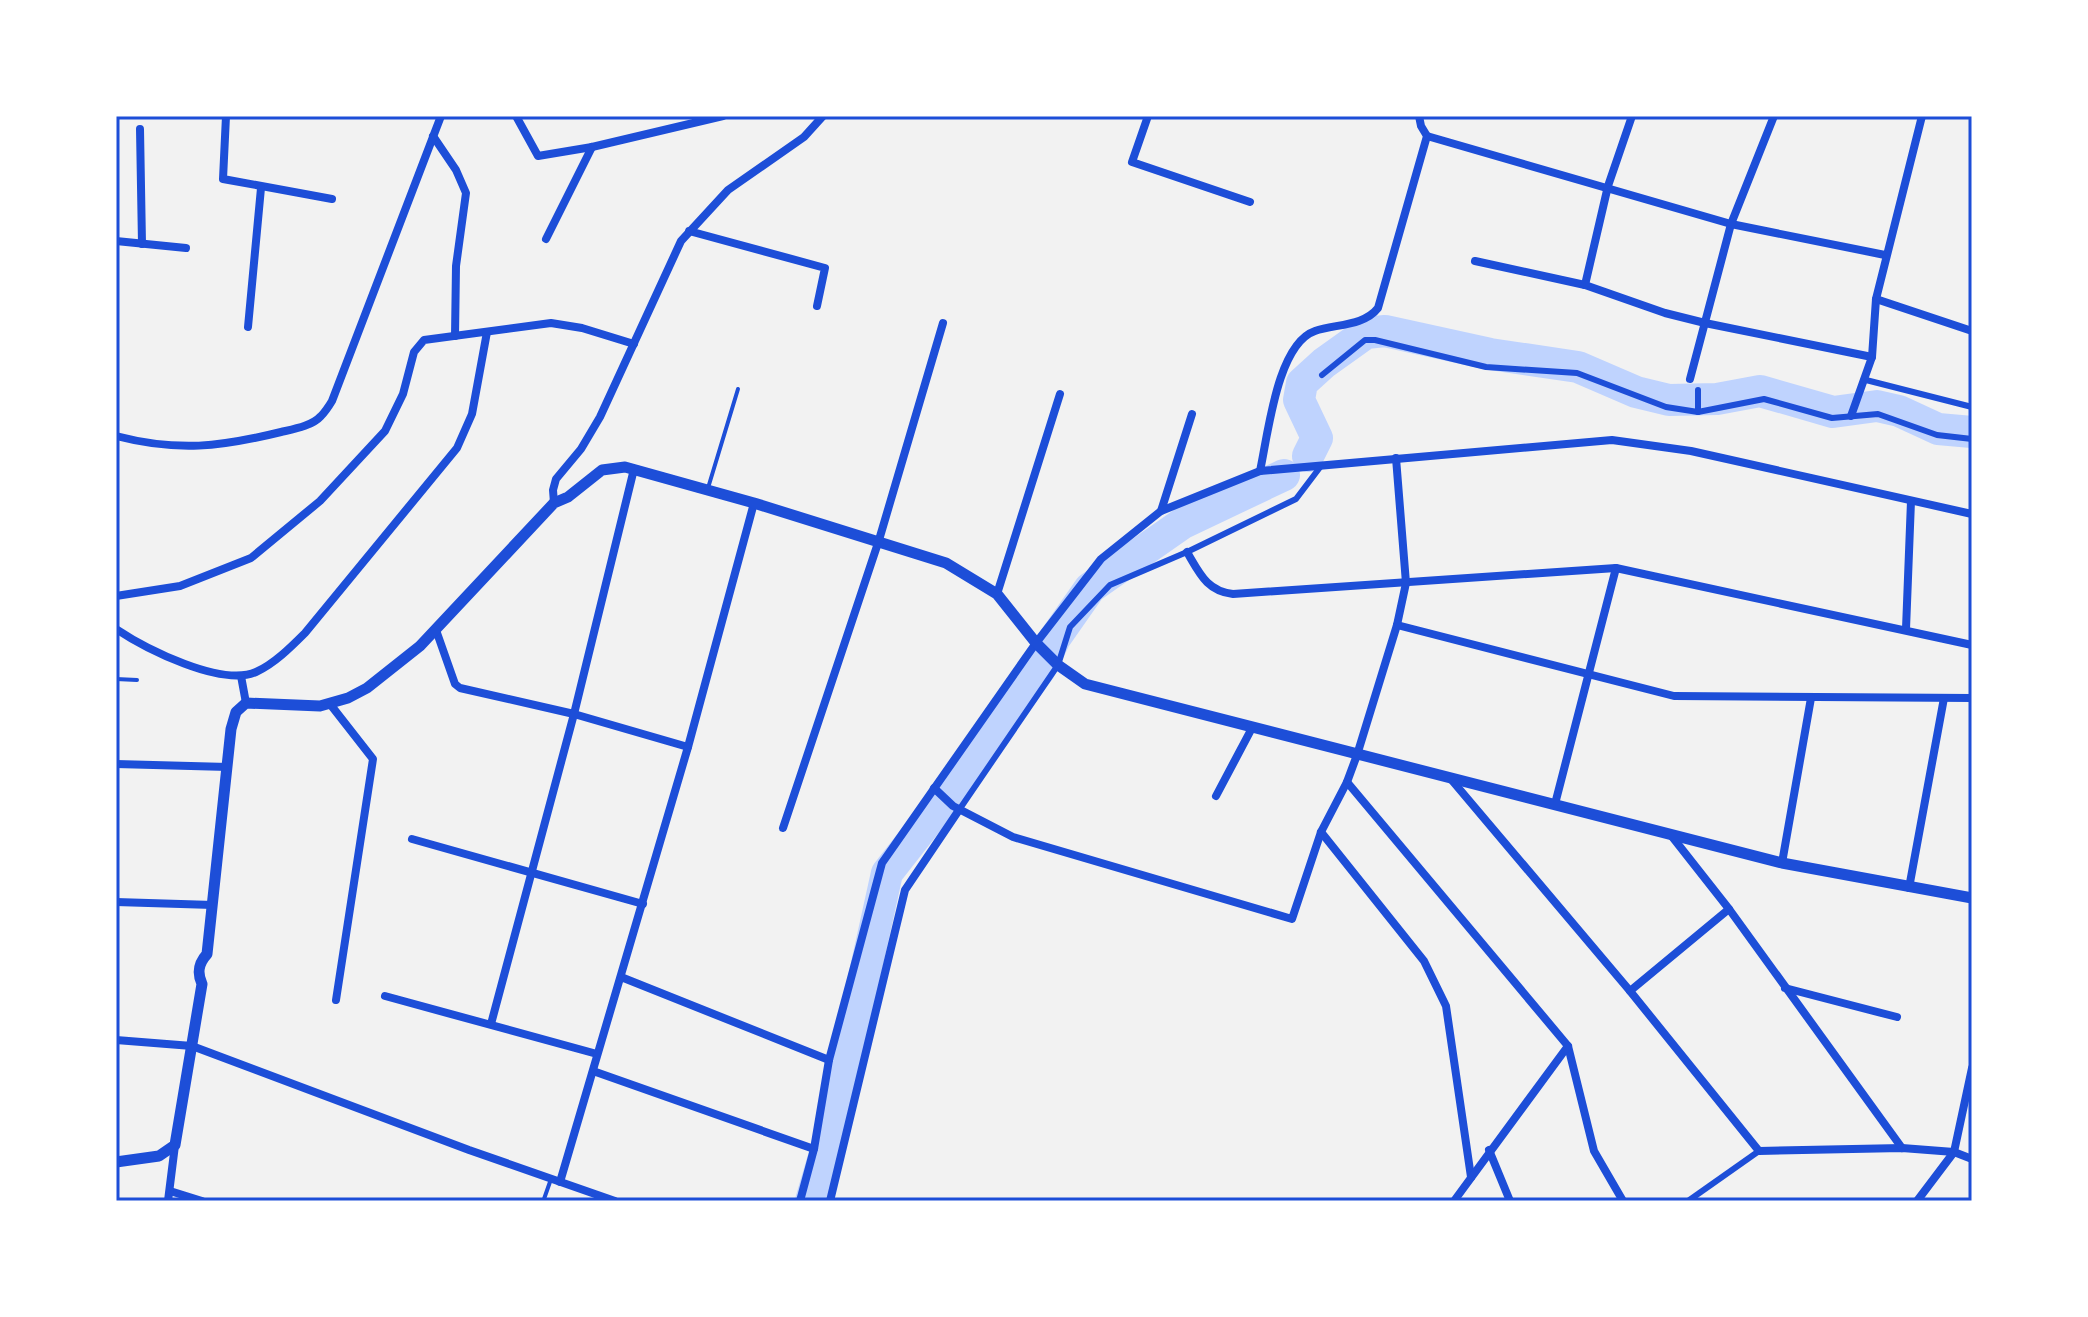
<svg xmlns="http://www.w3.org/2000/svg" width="2088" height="1317" font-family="'Archivo Narrow',sans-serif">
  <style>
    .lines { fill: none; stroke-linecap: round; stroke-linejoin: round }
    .river { stroke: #bfd3fe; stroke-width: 32 }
    .service { stroke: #1d4ed8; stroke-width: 4 }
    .pedestrian { stroke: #1d4ed8; stroke-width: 6 }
    .minor { stroke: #1d4ed8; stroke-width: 8 }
    .tertiary { stroke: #1d4ed8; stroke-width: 11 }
    .neatline { fill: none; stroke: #1d4ed8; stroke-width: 3 }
  </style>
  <rect width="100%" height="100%" fill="#f2f2f2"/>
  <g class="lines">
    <!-- river -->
    <g class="river">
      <polyline points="1308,456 1317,438 1299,400 1302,383 1324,363 1366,333 1385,331 1490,354 1578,367 1636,392 1669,400 1717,399 1760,391 1833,412 1877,406 1899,411 1938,429 1972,432"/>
      <polyline points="811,1201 826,1150 887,873 945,799 1040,669 1055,638 1090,588 1183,523 1284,475"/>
    </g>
    <!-- service -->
    <g class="service">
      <polyline points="708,488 738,389"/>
      <polyline points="116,679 137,680"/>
      <polyline points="544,1199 551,1179"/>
    </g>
    <!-- pedestrian -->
    <g class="pedestrian">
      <polyline points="1322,375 1365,340 1375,340 1486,367 1577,373 1666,407 1698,412 1764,399 1832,418 1878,414 1937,435 1972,439"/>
      <polyline points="1866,380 1972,407"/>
      <polyline points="1698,390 1698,412"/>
      <polyline points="959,810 1058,665 1070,627 1110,585 1187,552 1296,499 1321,466"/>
      <polyline points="1688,1201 1759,1151"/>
    </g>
    <!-- minor -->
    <g class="minor">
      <polyline points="226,116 223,179 332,199"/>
      <polyline points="516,116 538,156 592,147 723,116"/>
      <polyline points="1148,116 1132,162 1250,202"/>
      <polyline points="140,129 142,244"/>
      <polyline points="433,136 456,170 466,193 456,266 455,336"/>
      <polyline points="1427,136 1731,224 1885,255"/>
      <polyline points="689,231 825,268 817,306"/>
      <polyline points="546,239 592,147"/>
      <polyline points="116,241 186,248"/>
      <polyline points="1475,261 1585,285 1665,313 1705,323 1872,357"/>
      <polyline points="1585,285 1608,186 1632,116"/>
      <polyline points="1876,299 1972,331"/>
      <polyline points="248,327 261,188"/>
      <polyline points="1690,379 1731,224 1774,116"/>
      <polyline points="1851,416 1872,357 1876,299 1922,116"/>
      <path d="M116,436C178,452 220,447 281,432C294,429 312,426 321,416C325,412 329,406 332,401L441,116"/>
      <path d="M1260,471C1268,435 1277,344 1315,331C1336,324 1364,326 1378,308L1427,136L1421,126L1419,116"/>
      <polyline points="554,503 553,490 556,479 581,449 600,417 681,241 728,190 804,137 823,116"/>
      <polyline points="1161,511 1192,414"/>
      <path d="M1187,552C1200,574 1207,591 1233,594L1616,568L1972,645"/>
      <polyline points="997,594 1060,394"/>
      <polyline points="116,596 180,586 251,558 320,501 385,431 403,394 414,352 424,340 551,323 582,328 634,344"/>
      <polyline points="1397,625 1674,696 1972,698"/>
      <path d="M116,629C146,649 221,687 256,672C274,664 291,647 305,633L457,448L472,414L487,332"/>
      <polyline points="1906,629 1911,501"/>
      <polyline points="436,630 455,684 460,688 574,714 688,747"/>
      <polyline points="241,676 246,703"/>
      <polyline points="330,704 373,759 336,1000"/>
      <polyline points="116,764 228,767"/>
      <polyline points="1450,778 1630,991 1759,1151 1902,1148 1954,1152 1972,1159"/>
      <polyline points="1347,782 1568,1046 1594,1151 1623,1201"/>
      <polyline points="934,788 953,806 1013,837 1292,919 1321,832 1347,782 1357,755 1397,625 1406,583 1396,458"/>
      <polyline points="1216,796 1252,728"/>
      <polyline points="1555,804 1616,568"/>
      <polyline points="783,828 879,540 943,323"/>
      <polyline points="1321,832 1424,961 1446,1006 1471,1177"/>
      <polyline points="1670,834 1729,909 1902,1148"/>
      <polyline points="412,839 643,904"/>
      <polyline points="1782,863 1811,698"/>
      <polyline points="1909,888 1944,698"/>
      <polyline points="116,902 213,905"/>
      <polyline points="621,977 829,1060"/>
      <polyline points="1785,988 1897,1017"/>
      <polyline points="1630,991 1729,909"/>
      <polyline points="385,996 597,1054"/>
      <polyline points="491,1024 574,714 634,469"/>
      <polyline points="116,1040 192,1046 469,1150 615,1201"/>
      <polyline points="593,1071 814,1149"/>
      <polyline points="1489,1150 1510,1201"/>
      <polyline points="560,1182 688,747 754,503"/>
      <polyline points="170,1191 202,1201"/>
      <polyline points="168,1201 175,1145"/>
      <polyline points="800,1201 814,1149 829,1060 882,863 1036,643 1101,559 1161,511 1260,471 1612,440 1691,451 1972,514"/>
      <polyline points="830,1201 905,890 959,810"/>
      <polyline points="1454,1201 1568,1046"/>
      <polyline points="1917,1201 1954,1152 1972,1068"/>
    </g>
    <!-- tertiary -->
    <path class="tertiary" d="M116,1162L159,1156L175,1145L202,984C197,973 198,964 207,954L231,729L236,712L246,703L320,706L348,698L367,688L420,646L554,503L568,497L602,470L625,467L754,503L946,563L997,594L1036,643L1058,665L1085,684L1782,863L1972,898"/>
  </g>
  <!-- border -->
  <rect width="2088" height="1317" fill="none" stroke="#ffffff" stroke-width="236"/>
  <rect x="118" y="118" width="1852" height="1081" class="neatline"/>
</svg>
